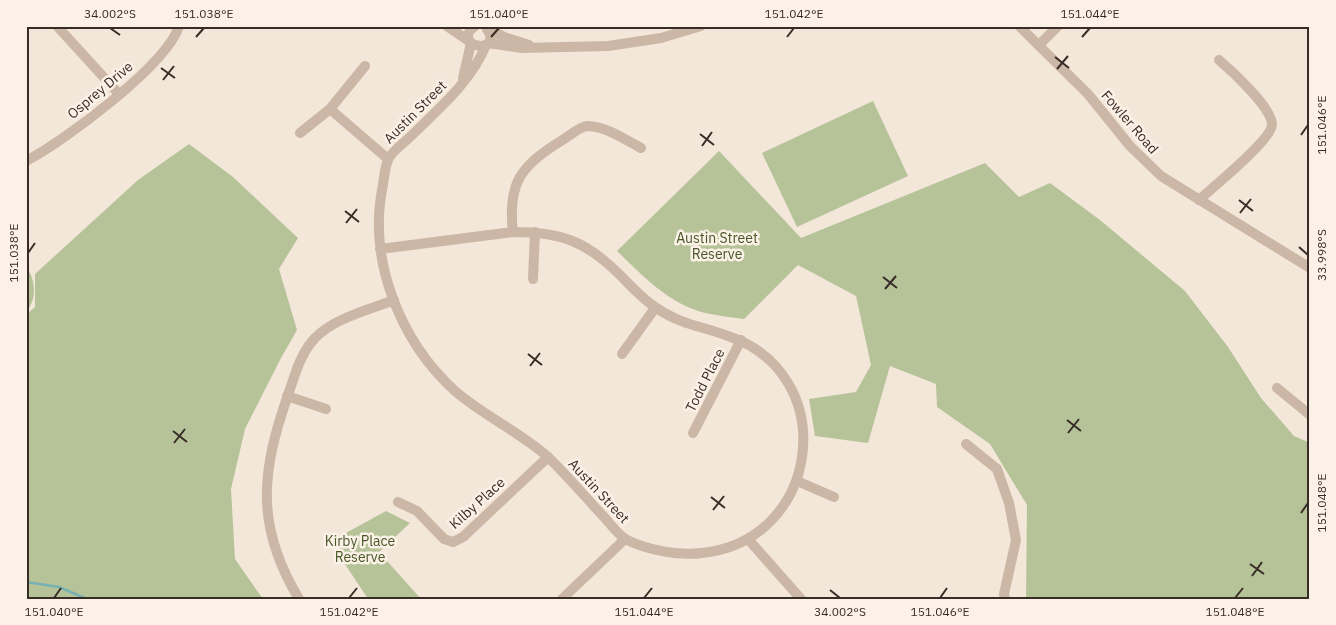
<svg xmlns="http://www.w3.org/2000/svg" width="1336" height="625" font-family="'IBM Plex Sans',sans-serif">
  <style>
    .green { fill: #b6c399 }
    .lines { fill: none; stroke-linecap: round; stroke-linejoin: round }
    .stream { stroke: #77b1b2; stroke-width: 2.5 }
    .minor { stroke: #ccb6a5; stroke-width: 10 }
    .ticks { fill: none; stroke: #382c27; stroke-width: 2 }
    .labels { text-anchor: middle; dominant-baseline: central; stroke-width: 5; stroke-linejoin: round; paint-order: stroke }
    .street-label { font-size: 14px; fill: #382c27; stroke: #fbf1e7 }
    .park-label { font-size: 14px; fill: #485829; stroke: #fbf1e7 }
    .neatline { fill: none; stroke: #382c27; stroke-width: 2 }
    .ticks-label { font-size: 12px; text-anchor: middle; fill: #382c27 }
  </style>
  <rect width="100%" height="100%" fill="#f3e7da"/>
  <!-- green -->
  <g class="green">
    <polygon points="873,101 908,176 797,227 762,153"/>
    <polygon points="189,144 233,177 298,238 279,269 297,330 281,358 245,429 231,489 235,559 263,599 26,599 26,315 35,307 35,274 138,180"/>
    <path d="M719,151L801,238L985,163L1019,197L1050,183L1100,220L1185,291L1228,347L1261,398L1294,436L1310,443V599H1026L1027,505L990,444L937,407L936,384L890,366L868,443L815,436L809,399L856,392L871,365L856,296L798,265L744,319C729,317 712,315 698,311C665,300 641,274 617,251Z"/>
    <path d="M26,266C35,278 38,300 26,311Z"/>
    <polygon points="386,511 410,523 379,552 421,599 368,599 341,558 335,539"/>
  </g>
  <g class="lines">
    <!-- stream -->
    <polyline class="stream" points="26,582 59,587 87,599"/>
    <!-- minor -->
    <g class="minor">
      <polyline points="57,26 119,94"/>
      <polyline points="447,26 469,41"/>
      <path d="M475,26C449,46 504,57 487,29"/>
      <polyline points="1019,26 1088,94 1130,146 1161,176 1310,268"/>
      <polyline points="487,28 504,37 529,45"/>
      <polyline points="488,43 522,48 608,46 661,38 701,26"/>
      <polyline points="1039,45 1058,26"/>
      <polyline points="463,78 471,43"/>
      <polyline points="330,109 388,159"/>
      <polyline points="300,133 330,109 365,66"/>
      <path d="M26,161C63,142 167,65 179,26"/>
      <path d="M1199,200C1213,187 1273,139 1272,124C1271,107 1232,71 1219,60"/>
      <path d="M513,232C507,181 522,165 564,139C571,135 580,126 588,126C607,127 624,139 641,148"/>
      <path d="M380,249L513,232C561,232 586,241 620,275C632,287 643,300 658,309C680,324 704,327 728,336C842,374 821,541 702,553C678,556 648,550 627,540C619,536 611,525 605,518C586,498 568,476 548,457C520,432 484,416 455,391C400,341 367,259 383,185C384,177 385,167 388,160C392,150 407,141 414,133C441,107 472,80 486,45"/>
      <polyline points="533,279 535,232"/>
      <polyline points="622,354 655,308"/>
      <polyline points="1277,388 1310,415"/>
      <polyline points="287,396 326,409"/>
      <polyline points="693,433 741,340"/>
      <polyline points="966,444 997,469 1009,503 1016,540 1004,594 1005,599"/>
      <polyline points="797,481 834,497"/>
      <polyline points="398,502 417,511 444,539 453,542 463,537 548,457"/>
      <polyline points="748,539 801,599"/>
      <path d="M299,599C255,526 261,472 288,395C295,375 300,354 315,338C335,318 368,310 394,300"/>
      <polyline points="562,599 625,539"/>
    </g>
  </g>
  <!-- ticks -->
  <path class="ticks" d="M110,28L120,35M196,37L204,28M491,37L499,28M787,37L794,28M1082,37L1090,28M1055,57L1069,68M161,68L175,78M1057,69L1068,56M163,80L174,66M700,134L714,145M1301,135L1308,125M702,146L712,132M1239,200L1253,211M345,211L359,222M1240,213L1251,199M346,223L357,209M1299,247L1308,255M28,253L35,243M883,277L897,288M885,289L896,276M528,354L542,365M530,366L540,353M1067,420L1081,431M173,431L187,442M1068,433L1079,419M174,443L185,429M711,497L725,508M713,510L724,496M1301,513L1308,503M1250,564L1264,574M1252,576L1262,562M830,590L840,598M54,598L61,588M349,598L357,588M644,598L652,588M940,598L947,588M1235,598L1243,588"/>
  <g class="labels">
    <!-- street labels -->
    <g class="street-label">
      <text transform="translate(100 90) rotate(-40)">Osprey Drive</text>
      <text transform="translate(415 112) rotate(-45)">Austin Street</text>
      <text transform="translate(1130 122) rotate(49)">Fowler Road</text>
      <text transform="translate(705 380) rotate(-63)">Todd Place</text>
      <text transform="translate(599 491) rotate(47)">Austin Street</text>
      <text transform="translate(477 503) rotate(-42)">Kilby Place</text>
    </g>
    <!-- park labels -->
    <g class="park-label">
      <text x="717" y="238">Austin Street<tspan x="717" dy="16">Reserve</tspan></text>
      <text x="360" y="541">Kirby Place<tspan x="360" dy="16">Reserve</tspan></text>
    </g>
  </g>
  <!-- border -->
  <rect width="1336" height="625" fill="none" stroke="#fbf1e7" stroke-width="55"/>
  <rect x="28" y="28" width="1280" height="570" class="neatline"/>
  <g class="ticks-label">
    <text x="110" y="18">34.002°S</text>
    <text x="204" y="18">151.038°E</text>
    <text x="499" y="18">151.040°E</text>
    <text x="794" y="18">151.042°E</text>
    <text x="1090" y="18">151.044°E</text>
    <text transform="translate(1322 125) rotate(-90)" y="4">151.046°E</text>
    <text transform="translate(14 253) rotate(-90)" y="4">151.038°E</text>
    <text transform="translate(1322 255) rotate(-90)" y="4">33.998°S</text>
    <text transform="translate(1322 503) rotate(-90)" y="4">151.048°E</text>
    <text x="54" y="616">151.040°E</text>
    <text x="349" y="616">151.042°E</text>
    <text x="644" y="616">151.044°E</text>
    <text x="840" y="616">34.002°S</text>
    <text x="940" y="616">151.046°E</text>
    <text x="1235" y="616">151.048°E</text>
  </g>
</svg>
